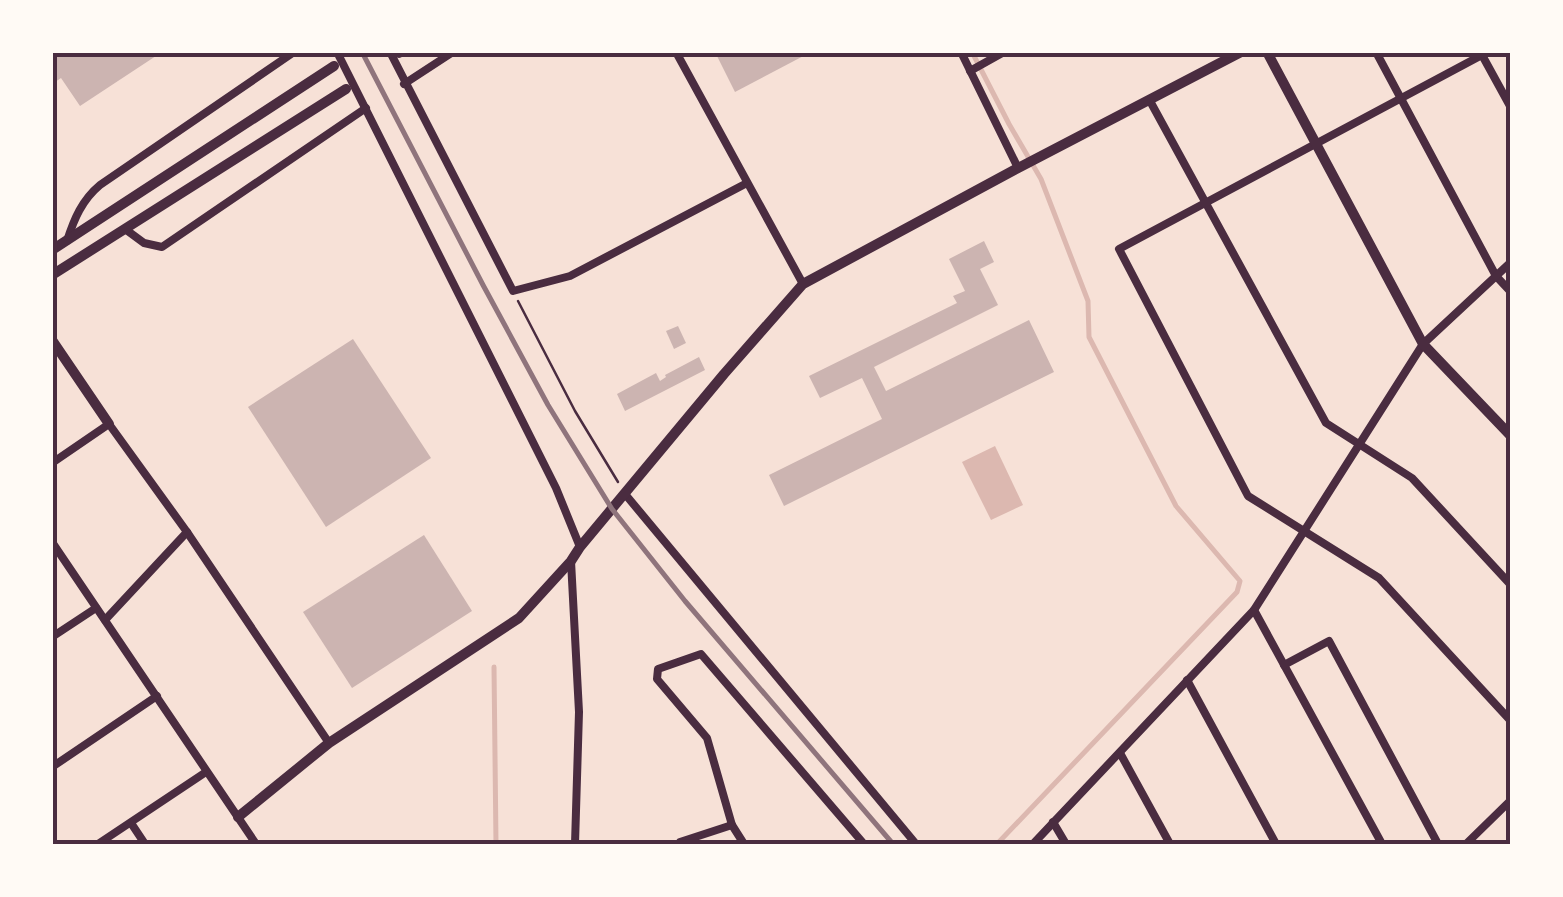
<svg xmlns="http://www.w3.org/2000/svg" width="1563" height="897" font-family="'PT Sans',sans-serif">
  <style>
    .water { fill: #dcb8b0 }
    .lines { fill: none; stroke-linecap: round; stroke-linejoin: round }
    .stream { stroke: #dcb8b0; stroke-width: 5 }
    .building { fill: #ccb4b1 }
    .path { stroke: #4a2c40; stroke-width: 2.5 }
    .minor { stroke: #4a2c40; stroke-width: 8 }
    .tertiary { stroke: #4a2c40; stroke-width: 10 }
    .rail { stroke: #8f747c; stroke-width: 5 }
    .neatline { fill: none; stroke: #4a2c40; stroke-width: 4 }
  </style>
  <rect width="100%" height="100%" fill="#f7e1d7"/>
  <!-- water -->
  <polygon class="water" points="995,446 1023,505 991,520 962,462"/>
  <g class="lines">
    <!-- stream -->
    <g class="stream">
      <polyline points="972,52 1009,124 1041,179 1088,301 1089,337 1176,506 1240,581 1237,592 997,844"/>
      <polyline points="494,667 496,844"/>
    </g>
  </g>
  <!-- building -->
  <g class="building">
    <polygon points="52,52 162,52 80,106 61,78 52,84"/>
    <polygon points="715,52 811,52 735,92"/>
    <polygon points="984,241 994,262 980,269 998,305 874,367 886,391 1029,320 1054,372 784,506 769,475 882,419 862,378 820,398 809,376 957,303 953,296 965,291 949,259"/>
    <polygon points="678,326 686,343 674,349 666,331"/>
    <polygon points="353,339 431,458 326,527 248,407"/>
    <polygon points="699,357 705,370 625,411 617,394 656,373 660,381 666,377 665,375"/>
    <polygon points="424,535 472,611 352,688 303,612"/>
  </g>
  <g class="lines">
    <!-- path -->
    <polyline class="path" points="518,301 575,411 618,482"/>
    <!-- minor -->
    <g class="minor">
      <polyline points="337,52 556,488 580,547"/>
      <polyline points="390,52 513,291 570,276 747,183"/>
      <polyline points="676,52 803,284"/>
      <polyline points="961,52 1018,168"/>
      <polyline points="1376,52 1496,276 1510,291"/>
      <polyline points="970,71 1004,52"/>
      <polyline points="404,84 453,52"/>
      <polyline points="1150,101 1326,423 1412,478 1510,584"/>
      <polyline points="1510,106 1482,55 1119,249 1248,496 1379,578 1510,720"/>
      <polyline points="125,229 144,243 162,247 366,108"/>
      <path d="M67,241C74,219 82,200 100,185L294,52"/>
      <polyline points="52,463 109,424 187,532 329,743"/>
      <polyline points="625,494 916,844"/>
      <polyline points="52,542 256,844"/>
      <polyline points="571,561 579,712 575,844"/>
      <polyline points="1254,610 1382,844"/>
      <polyline points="105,620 187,532"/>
      <polyline points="52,637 96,608"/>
      <polyline points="1284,665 1329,641 1438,844"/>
      <polyline points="1187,680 1276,844"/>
      <polyline points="1120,753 1170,844"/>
      <polyline points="52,767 157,696"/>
      <polyline points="1053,822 1066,844"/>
      <polyline points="131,823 145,844"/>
      <polyline points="732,825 744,844"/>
      <polyline points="98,844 206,772"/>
      <polyline points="680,844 680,842 732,825 707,738 657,679 658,669 701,654 864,844"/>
      <polyline points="1033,844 1254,610 1423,344 1510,263"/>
      <polyline points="1466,844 1510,801"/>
    </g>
    <!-- tertiary -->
    <g class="tertiary">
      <polyline points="1267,52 1423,344 1510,435"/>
      <polyline points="399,53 399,52"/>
      <polyline points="52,250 334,66"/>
      <polyline points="52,275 346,89"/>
      <polyline points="52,340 109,424"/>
      <polyline points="238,817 329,743 519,618 571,561 580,547 724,374 803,284 1018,168 1241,52"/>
    </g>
    <!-- rail -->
    <polyline class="rail" points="362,52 483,285 548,405 612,509 685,601 893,844"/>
  </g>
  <!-- border -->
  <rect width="1563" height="897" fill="none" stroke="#fffaf5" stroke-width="110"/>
  <rect x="55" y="55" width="1453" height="787" class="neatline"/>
</svg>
